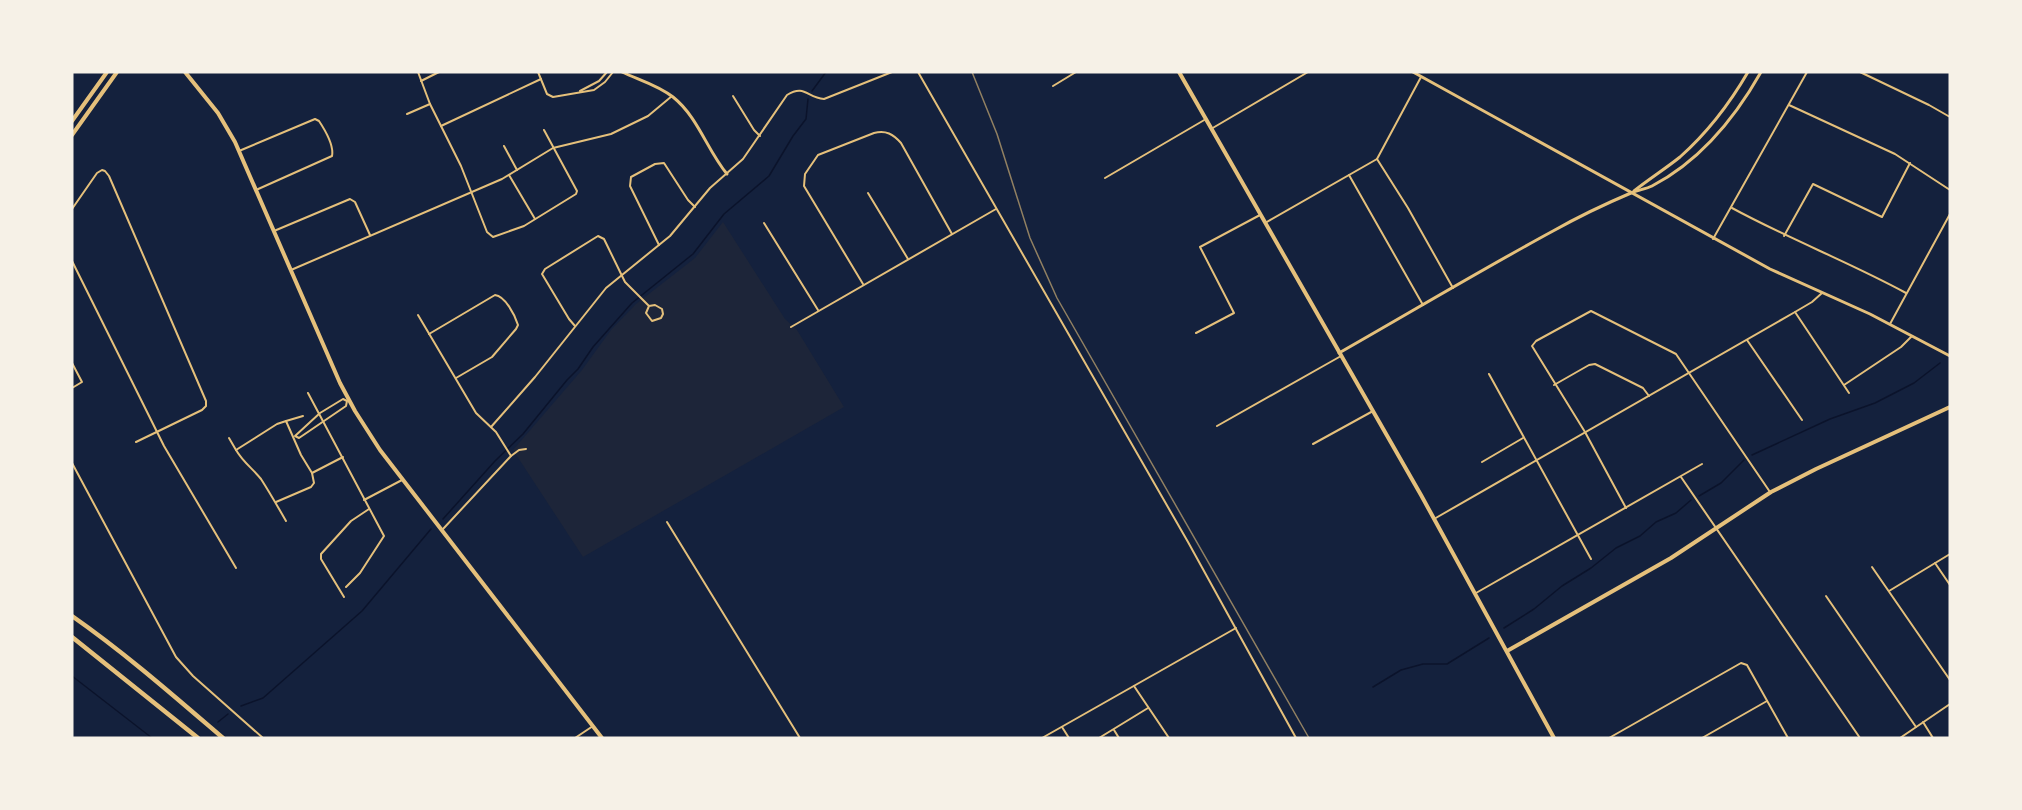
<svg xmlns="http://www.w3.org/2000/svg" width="2022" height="810" viewBox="0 0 2022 810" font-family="'Noto Sans',sans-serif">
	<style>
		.green { fill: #1d2539 }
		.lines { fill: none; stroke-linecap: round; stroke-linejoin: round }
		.stream { stroke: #0b132b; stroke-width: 1.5 }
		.minor { stroke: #e5c07b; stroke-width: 2 }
		.tertiary { stroke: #e5c07b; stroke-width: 3 }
		.secondary { stroke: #e5c07b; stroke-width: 4 }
		.primary { stroke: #e5c07b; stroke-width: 4 }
		.motorway { stroke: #e5c07b; stroke-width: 4.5 }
		.rail { stroke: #918062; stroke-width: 1.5 }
	</style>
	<rect width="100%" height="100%" fill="#14213d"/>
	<!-- green -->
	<polygon class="green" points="723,222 785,319 797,330 844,407 583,557 513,450 582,370 611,330 636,304 695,258"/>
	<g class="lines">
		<!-- stream -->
		<g class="stream">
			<polyline points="812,91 826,72"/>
			<polyline points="1752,455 1830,419 1875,403 1914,383 1940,363"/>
			<polyline points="1699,496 1721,483 1744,460"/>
			<polyline points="443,519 495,461 523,434 567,380 578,369 593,347 632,303 693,254 724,214 769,176 793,136 806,119 808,99"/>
			<polyline points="1504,628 1534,609 1562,586 1591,568 1616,548 1640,536 1656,522 1676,513 1691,500"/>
			<polyline points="72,676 152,738"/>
			<polyline points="1373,687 1401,670 1423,664 1447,664 1489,638"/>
			<polyline points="241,706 263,698 362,611 431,529"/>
			<polyline points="218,722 228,714"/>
		</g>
		<!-- minor -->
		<g class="minor">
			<polyline points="418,72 430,104 461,166 487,232 493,237 524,226 576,194 577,191 544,130"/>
			<polyline points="538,72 547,94 553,97 594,90 605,82 613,72"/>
			<polyline points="918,72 1188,542 1296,738"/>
			<polyline points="1860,72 1929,105 1950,117"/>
			<polyline points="421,81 439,72"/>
			<polyline points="1053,86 1076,72"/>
			<polyline points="580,91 599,81 607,72"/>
			<polyline points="733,96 754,130 760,136"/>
			<polyline points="1789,105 1895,154 1950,190"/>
			<polyline points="407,114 430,104"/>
			<polyline points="441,126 541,79"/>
			<polyline points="1211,129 1308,72"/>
			<polyline points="504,146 517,170"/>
			<path d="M 239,151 L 315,119 L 319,121 C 325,130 334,146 332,156 L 256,190"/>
			<polyline points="1377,159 1408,208 1453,288"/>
			<polyline points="509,175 535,219"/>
			<polyline points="1349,175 1423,305"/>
			<polyline points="1105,178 1206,119"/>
			<polyline points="868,193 908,259"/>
			<path d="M 1732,208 C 1789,239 1849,262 1906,293"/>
			<polyline points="72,209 97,173 102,170 105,171 109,176 206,401 206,406 202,410 136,442"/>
			<polyline points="764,223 818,310"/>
			<polyline points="1265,223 1377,159 1421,77"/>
			<polyline points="274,231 350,199 355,202 370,235"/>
			<polyline points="1784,236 1813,184 1882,217 1910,163"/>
			<polyline points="1713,239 1807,72"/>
			<polyline points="659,245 630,186 631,177 655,164 664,163 688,200 695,207"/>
			<polyline points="72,261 164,446 236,568"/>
			<polyline points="291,270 502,179 553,148 611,134 648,116 672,96"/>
			<path d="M 863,284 L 804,186 L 805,174 L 818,155 L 874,133 C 886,130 893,134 901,143 L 952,234"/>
			<polyline points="1795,312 1849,393"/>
			<polyline points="418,315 476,413 496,432 511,456"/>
			<polyline points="1890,324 1950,214"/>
			<polyline points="575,326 569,319 542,274 545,269 598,236 604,239 625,282 649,306 646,313 652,321 661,318 663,314 662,309 655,305 649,306"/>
			<polyline points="791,327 996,209"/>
			<polyline points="1196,333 1234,313 1200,247 1260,215"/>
			<path d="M 429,334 L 495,295 C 505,296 515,315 518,325 L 516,329 L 492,357 L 456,378"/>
			<polyline points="1747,340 1802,420"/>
			<polyline points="72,363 82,382 72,388"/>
			<polyline points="1489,374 1591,559"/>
			<polyline points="1554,385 1589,365 1595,364 1643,388 1649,396"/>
			<polyline points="1844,385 1901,347 1912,336"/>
			<polyline points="308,393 384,536 360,573 346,587"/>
			<polyline points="347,401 346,406 299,438 295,436 320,413 343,399 347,401 349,400"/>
			<polyline points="286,421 303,416"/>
			<polyline points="1217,426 1341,356"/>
			<path d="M 491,427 L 535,377 L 606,288 L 670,236 L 710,188 L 743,159 L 787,95 C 805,84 807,98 824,99 L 892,72"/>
			<polyline points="229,438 236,450 277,424 286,421 301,455 312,473 343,457"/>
			<polyline points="1313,444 1373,411"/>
			<path d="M 236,450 C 243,462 252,468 261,479 C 270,493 278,507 286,521"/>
			<polyline points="1482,462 1523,438"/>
			<polyline points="72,463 176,657 193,676 263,738"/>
			<polyline points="1681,477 1860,738"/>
			<polyline points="364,500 402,480"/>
			<polyline points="276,502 311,487 314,483 312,473"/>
			<polyline points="1626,508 1585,432 1532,346 1536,341 1591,311 1676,354 1770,492"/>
			<polyline points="1434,519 1795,312 1812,302 1822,293"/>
			<polyline points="667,522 800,738"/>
			<polyline points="443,529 511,456 519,450 526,449"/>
			<polyline points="1935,563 1950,585"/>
			<polyline points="1872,567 1950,680"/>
			<polyline points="1889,591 1950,554"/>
			<polyline points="1476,593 1702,464"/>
			<polyline points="1826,596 1916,727"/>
			<polyline points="344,597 321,559 321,554 351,521 369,509"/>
			<polyline points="1134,686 1169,738"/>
			<polyline points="1923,722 1933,738"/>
			<polyline points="1062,727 1069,738"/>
			<polyline points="1114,730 1119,738"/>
			<polyline points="575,738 593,726"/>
			<polyline points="1042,738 1236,628"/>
			<polyline points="1099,738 1148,708"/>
			<polyline points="1609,738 1741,663 1747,665 1788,738"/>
			<polyline points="1702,738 1767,701"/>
			<polyline points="1900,738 1950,704"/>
		</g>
		<!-- tertiary -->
		<g class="tertiary">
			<path d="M 622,72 C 639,80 658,85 673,97 C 698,117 707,150 727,174"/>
			<polyline points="1413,72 1770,269 1870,314 1950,356"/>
			<path d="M 1634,191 C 1649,179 1665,169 1680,157 C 1707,133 1730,103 1748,72"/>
			<path d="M 1339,353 C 1411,312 1481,270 1553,231 C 1578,217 1605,204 1631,193 C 1638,190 1646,189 1652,186 C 1700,161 1735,118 1761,72"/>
		</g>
		<!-- secondary -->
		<g class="secondary">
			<polyline points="185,72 218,113 235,142 340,383 355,411 380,450 602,738"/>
			<polyline points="72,121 107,72"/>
			<polyline points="72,135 117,72"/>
			<polyline points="1507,651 1671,558 1771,492 1816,469 1950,407"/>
		</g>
		<!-- primary -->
		<polyline class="primary" points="1179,72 1421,495 1554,738"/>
		<!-- motorway -->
		<g class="motorway">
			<path d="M 72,616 C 125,653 174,696 223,738"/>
			<polyline points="72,637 198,738"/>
		</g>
		<!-- rail -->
		<polyline class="rail" points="972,72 997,134 1030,238 1057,298 1309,738"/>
	</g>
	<!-- border -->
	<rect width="2022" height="810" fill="none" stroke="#f6f1e7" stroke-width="147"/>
</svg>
